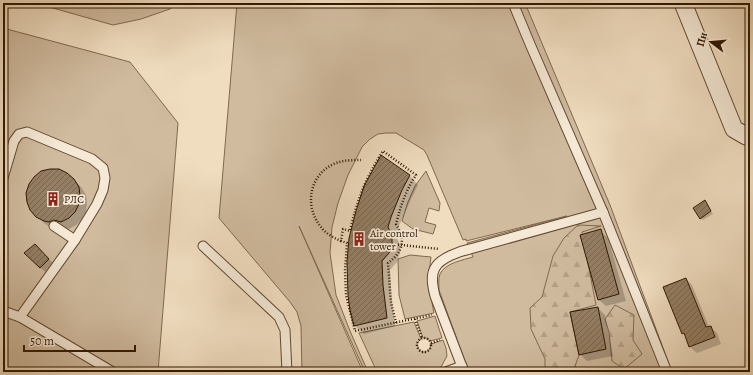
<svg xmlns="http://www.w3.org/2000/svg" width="753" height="375" viewBox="0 0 753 375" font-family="Alegreya,serif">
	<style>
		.grass { fill: #d0bb9f; stroke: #806950 }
		.forest { fill: url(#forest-firs); stroke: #806950 }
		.shadow { fill: #0003 }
		.building { fill: url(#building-hatch); stroke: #311700 }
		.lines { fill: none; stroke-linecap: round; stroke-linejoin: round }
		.lane-casing { stroke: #614830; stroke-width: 11 }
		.street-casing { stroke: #614830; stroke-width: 19 }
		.path { stroke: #311700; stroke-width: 2.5; stroke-dasharray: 1 2; stroke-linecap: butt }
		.lane { stroke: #f5e9d6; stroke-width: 9 }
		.street { stroke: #f5e9d6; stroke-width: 17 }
		.labels { text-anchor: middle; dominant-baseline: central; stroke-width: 3.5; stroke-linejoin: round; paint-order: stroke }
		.poi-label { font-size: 11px; fill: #311700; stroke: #f5e9d6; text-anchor: start }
	</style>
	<defs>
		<pattern id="forest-firs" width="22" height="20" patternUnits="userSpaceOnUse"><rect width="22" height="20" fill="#d0bb9f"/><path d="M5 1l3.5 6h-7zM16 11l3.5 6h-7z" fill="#b3a087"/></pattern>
		<pattern id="building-hatch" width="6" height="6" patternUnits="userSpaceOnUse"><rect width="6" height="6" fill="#947e64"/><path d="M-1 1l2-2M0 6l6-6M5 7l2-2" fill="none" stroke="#796650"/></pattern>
	</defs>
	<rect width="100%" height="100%" fill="#f0ddc0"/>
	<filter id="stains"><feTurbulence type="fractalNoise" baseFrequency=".005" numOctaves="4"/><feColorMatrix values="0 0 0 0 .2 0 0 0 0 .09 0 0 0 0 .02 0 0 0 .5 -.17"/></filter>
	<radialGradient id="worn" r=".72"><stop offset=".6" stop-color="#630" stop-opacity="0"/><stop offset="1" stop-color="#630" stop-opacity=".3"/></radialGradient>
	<!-- grass -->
	<g class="grass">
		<polygon points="35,3 177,3 170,9 141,19 113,25"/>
		<path d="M 237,3 L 525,3 L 610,205 L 672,372 L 469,372 L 439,290 C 439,285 438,279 440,274 C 445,263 463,260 473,257 L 467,243 L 567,216 L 466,241 L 466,239 L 463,240 L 427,155 L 424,150 L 396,133 L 386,133 L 378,134 L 370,139 L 362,147 L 348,175 L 338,203 L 332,227 L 330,253 L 336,295 L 350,331 L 368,372 L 365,372 L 299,226 L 363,372 L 302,372 L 301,326 L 297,312 L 290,302 L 219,218 Z"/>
		<polygon points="3,28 130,62 178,123 158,372 3,372"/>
		<polygon points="426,171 440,203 439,211 429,208 425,222 436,225 433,234 413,229 402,221 408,202 415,186"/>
		<path d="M 410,255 L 431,257 C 428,277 430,294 434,313 L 405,319 L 399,295 L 398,259 Z"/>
		<polygon points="435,316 442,338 430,341 426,338 423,338 417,321"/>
		<path d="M 414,322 L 421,339 L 417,343 C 418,355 430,355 431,344 L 443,340 L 446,348 L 447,356 L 441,367 L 429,372 L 377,372 L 359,333 Z"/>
	</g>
	<!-- forest -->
	<g class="forest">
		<polygon points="578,225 601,226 582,232 596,305 570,312 579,355 573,372 545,372 545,359 531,329 530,308 542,297 553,256 564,238"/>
		<polygon points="615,305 634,315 633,340 642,354 624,369 612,361 609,332 605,319"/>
	</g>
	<!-- shadow -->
	<g class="shadow">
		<polygon points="382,157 410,176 418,185 411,199 399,226 396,236 400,245 400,253 397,262 390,270 391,294 395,326 364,334 355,326"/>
		<polygon points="74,180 81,187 86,195 87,203 86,212 82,219 76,225 69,229 62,227 52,228 45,224 37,216"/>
		<polygon points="707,204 713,214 703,220 700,218"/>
		<polygon points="600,231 608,238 626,301 606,306 598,299"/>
		<polygon points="35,245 54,264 45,272 26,254"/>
		<polygon points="686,279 692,285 709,327 710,327 717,333 721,344 697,353 690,347 686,336 683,333"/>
		<polygon points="598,308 605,315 613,356 587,361 580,354"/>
		<polygon points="3,324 8,329 4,341 3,341"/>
	</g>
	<!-- building -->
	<g class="building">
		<polygon points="381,155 410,175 402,190 391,217 388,227 392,236 392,244 389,253 382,261 383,285 387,318 354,326 350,311 348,295 347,262 349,238 356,211 364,186"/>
		<polygon points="50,169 59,169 67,173 74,179 79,187 80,196 79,204 75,212 69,218 61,222 54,220 49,222 44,221 36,217 30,210 27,202 26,193 29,184 34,177 41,171"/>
		<polygon points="705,200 711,211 700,219 693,208"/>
		<polygon points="601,229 619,294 598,300 580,235"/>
		<polygon points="35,244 49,259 40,268 24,253"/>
		<polygon points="686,278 706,327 711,326 715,337 689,347 684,333 682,334 663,287"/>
		<polygon points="598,307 606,349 579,355 570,312"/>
	</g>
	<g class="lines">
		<defs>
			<g id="lane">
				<polyline points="513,3 530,44 603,212 667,372"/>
				<polyline points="3,178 14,141 19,134 27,132 92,159 103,168 105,178 103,190 97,204 75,240 20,317"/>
				<polyline points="54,226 75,240"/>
				<polyline points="203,246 279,317 285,330 287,372"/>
				<polyline points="3,311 20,317 113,372"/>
				<polyline points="446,372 462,366"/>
				<path d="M 464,372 L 435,296 C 433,288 430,276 435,268 C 440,258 460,251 470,249 L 603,212"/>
			</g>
			<polyline id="street" points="683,3 734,129 746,136 750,133"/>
		</defs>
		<!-- lane casing -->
		<use href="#lane" class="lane-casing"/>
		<!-- street casing -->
		<use href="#street" class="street-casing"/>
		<!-- path -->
		<g class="path">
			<path d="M 341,241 C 334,238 325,233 321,227 C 303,205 310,173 336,163 C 344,160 353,160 361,160"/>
			<polyline points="392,244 439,249"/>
			<polyline points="415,319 422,338"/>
			<path d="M 396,323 L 391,302 L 388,263 C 403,252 406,240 396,224 C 401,205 405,192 416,175 L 383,151 C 366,177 357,200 350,231 L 343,229 L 341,241 L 347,243 L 345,270 L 346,295 L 355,331 L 432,315"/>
			<circle cx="424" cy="345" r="7"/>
			<polyline points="431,343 440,340"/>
		</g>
		<!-- lane -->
		<use href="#lane" class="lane"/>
		<!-- street -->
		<use href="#street" class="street"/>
	</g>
	<!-- icons -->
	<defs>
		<symbol id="building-bare" viewBox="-9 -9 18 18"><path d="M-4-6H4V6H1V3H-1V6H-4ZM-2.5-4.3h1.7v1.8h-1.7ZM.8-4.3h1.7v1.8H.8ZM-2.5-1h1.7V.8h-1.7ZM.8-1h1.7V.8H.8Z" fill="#8f2418" stroke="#f5e9d6" stroke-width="2.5" paint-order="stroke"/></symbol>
	</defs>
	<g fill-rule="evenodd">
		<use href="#building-bare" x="43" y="189" width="20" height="20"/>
		<use href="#building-bare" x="349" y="229" width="20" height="20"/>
	</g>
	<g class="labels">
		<!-- poi labels -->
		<g class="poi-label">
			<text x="64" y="199">РЛС</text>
			<text x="370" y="233">Air control<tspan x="370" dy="13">tower</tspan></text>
		</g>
	</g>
	<!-- margin -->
	<rect width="753" height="375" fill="none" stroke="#f0ddc0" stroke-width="16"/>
	<rect x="4" y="4" width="745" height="367" fill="none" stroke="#311700" stroke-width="2"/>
	<rect x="8" y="8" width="737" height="359" fill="none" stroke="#311700"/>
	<!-- north arrow -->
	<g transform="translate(711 42) rotate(286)" stroke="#f5e9d6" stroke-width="3" paint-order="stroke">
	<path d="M0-3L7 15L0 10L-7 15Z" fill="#311700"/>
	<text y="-6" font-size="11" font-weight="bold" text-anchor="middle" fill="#311700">Пн</text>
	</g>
	<!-- scale -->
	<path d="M24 345v6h111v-6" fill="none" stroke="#311700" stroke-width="2"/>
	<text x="30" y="345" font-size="12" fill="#311700" stroke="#f5e9d6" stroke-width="3" paint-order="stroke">50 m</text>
	<rect width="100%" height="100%" filter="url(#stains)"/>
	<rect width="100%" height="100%" fill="url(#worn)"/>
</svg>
